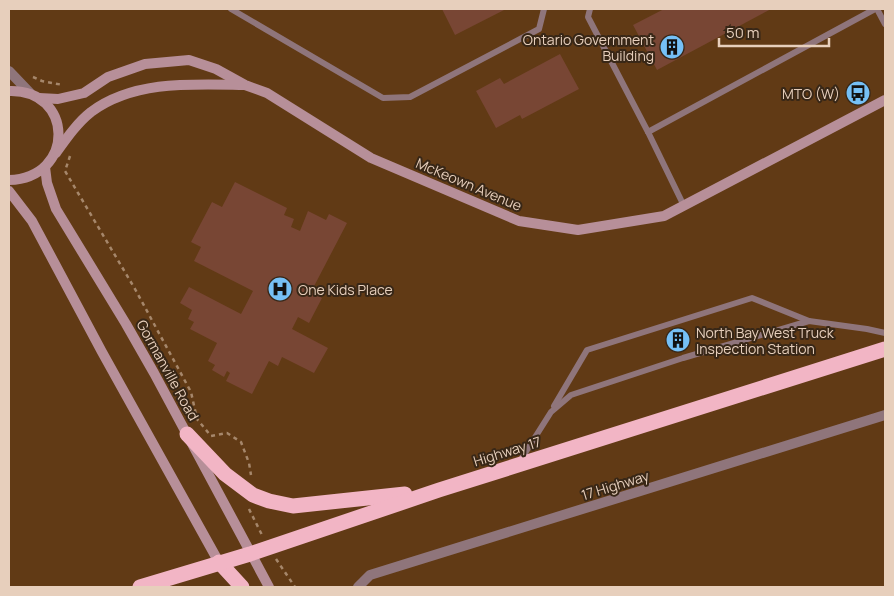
<svg xmlns="http://www.w3.org/2000/svg" width="894" height="596" viewBox="0 0 894 596" font-family="Manrope,sans-serif">
	<style>
		.building { fill: #784634 }
		.lines { fill: none; stroke-linecap: round; stroke-linejoin: round }
		.path { stroke: #a6876b; stroke-width: 2.5; stroke-dasharray: 4 4; stroke-linecap: butt }
		.lane { stroke: #8f757b; stroke-width: 6 }
		.street { stroke: #8f757b; stroke-width: 10 }
		.secondary { stroke: #b78f99; stroke-width: 10 }
		.highway { stroke: #f2b5c5; stroke-width: 15 }
		.labels { text-anchor: middle; dominant-baseline: central; stroke-width: 4; stroke-linejoin: round; paint-order: stroke }
		.poi-label { font-size: 14px; fill: #e7cfbc; stroke: #382717; text-anchor: end }
		.street-label { font-size: 14px; fill: #e7cfbc; stroke: #382717 }
	</style>
	<rect width="100%" height="100%" fill="#613a15"/>
	<!-- building -->
	<g class="building">
		<polygon points="442,9 506,9 455,35"/>
		<polygon points="664,9 771,9 657,70 633,25"/>
		<polygon points="560,54 579,89 522,119 520,115 496,128 476,91 500,78 504,84"/>
		<polygon points="235,182 287,208 284,215 294,219 291,227 300,231 308,211 326,220 329,214 347,223 311,292 322,298 309,323 298,317 292,329 328,348 314,373 282,357 278,366 269,361 252,394 226,381 230,373 227,371 224,377 212,370 215,365 208,361 217,343 190,329 194,322 188,319 192,310 180,303 189,287 241,314 253,291 194,261 201,247 191,242 212,202 222,207"/>
		<polygon points="681,329 686,346 674,350 669,333"/>
	</g>
	<g class="lines">
		<!-- path -->
		<g class="path">
			<polyline points="33,77 42,81 63,85"/>
			<polyline points="70,156 65,171 135,289 191,392 197,419 211,436 227,433 241,442 249,463 251,475"/>
			<polyline points="249,509 262,535"/>
			<polyline points="276,559 295,587"/>
		</g>
		<!-- lane -->
		<g class="lane">
			<polyline points="231,9 383,98 410,97 539,29 544,9"/>
			<polyline points="590,9 588,17 648,132 684,206"/>
			<polyline points="877,9 885,24"/>
			<polyline points="648,132 875,9"/>
			<polyline points="554,406 587,350 752,298 809,321"/>
			<polyline points="520,461 551,412 571,395 683,358 809,321 867,329 885,333"/>
		</g>
		<!-- street -->
		<g class="street">
			<polyline points="9,71 30,93"/>
			<polyline points="358,587 370,575 885,415"/>
		</g>
		<!-- secondary -->
		<g class="secondary">
			<path d="M 9,91 C 74,89 76,178 9,180"/>
			<polyline points="39,98 58,99 84,93 108,77 145,64 189,60 216,69 245,85 267,93 371,158 519,221 578,230 664,216 885,100"/>
			<path d="M 56,153 C 66,139 77,123 91,112 C 134,80 193,84 244,85"/>
			<polyline points="45,167 47,183 56,209 126,324 154,373 269,587"/>
			<polyline points="9,191 32,221 102,352 221,566"/>
		</g>
		<!-- highway -->
		<g class="highway">
			<polyline points="187,434 225,474 253,495 269,501 293,506 405,494"/>
			<polyline points="219,562 242,587"/>
			<polyline points="140,587 250,554 439,490 885,349"/>
		</g>
	</g>
	<!-- icons -->
	<defs>
		<symbol id="building-disc" viewBox="-11 -11 22 22"><circle r="9.5" fill="#75c0f6" stroke="#382717"/><path d="M-4-6H4V6H1V3H-1V6H-4ZM-2.5-4.3h1.7v1.8h-1.7ZM.8-4.3h1.7v1.8H.8ZM-2.5-1h1.7V.8h-1.7ZM.8-1h1.7V.8H.8Z" fill="#111"/></symbol>
		<symbol id="bus-disc" viewBox="-11 -11 22 22"><circle r="9.5" fill="#75c0f6" stroke="#382717"/><path d="M-5-6H5V4H4V6H2V4H-2V6H-4V4H-5ZM-3.5-4V0h7V-4ZM-3.5 1.2v1.5H-2V1.2ZM2 1.2v1.5H3.5V1.2Z" fill="#111"/></symbol>
		<symbol id="hospital-disc" viewBox="-11 -11 22 22"><circle r="9.5" fill="#75c0f6" stroke="#382717"/><path d="M-5-5h3v3.5h4V-5h3V5h-3V1.5h-4V5h-3Z" fill="#111"/></symbol>
	</defs>
	<g fill-rule="evenodd">
		<use href="#building-disc" x="658" y="33" width="28" height="28"/>
		<use href="#bus-disc" x="844" y="79" width="28" height="28"/>
		<use href="#hospital-disc" x="266" y="275" width="28" height="28"/>
		<use href="#building-disc" x="664" y="326" width="28" height="28"/>
	</g>
	<g class="labels">
		<!-- poi labels -->
		<g class="poi-label">
			<text x="654" y="39">Ontario Government<tspan x="654" dy="16">Building</tspan></text>
			<text x="840" y="93">MTO (W)</text>
			<text x="298" y="289" text-anchor="start">One Kids Place</text>
			<text x="696" y="332" text-anchor="start">North Bay West Truck<tspan x="696" dy="16">Inspection Station</tspan></text>
		</g>
		<!-- street labels -->
		<g class="street-label">
			<text transform="translate(469 184) rotate(23)">McKeown Avenue</text>
			<text transform="translate(168 370) rotate(61)">Gormanville Road</text>
			<text transform="translate(507 451) rotate(-17)">Highway 17</text>
			<text transform="translate(615 485) rotate(-17)">17 Highway</text>
		</g>
	</g>
	<!-- border -->
	<rect width="894" height="596" fill="none" stroke="#e7cfbc" stroke-width="20"/>
	<!-- scale -->
	<path d="M719 38v8h110v-8" fill="none" stroke="#e7cfbc" stroke-width="2.5"/>
	<text x="726" y="38" font-size="15" fill="#e7cfbc" stroke="#382717" stroke-width="4" paint-order="stroke">50 m</text>
</svg>
